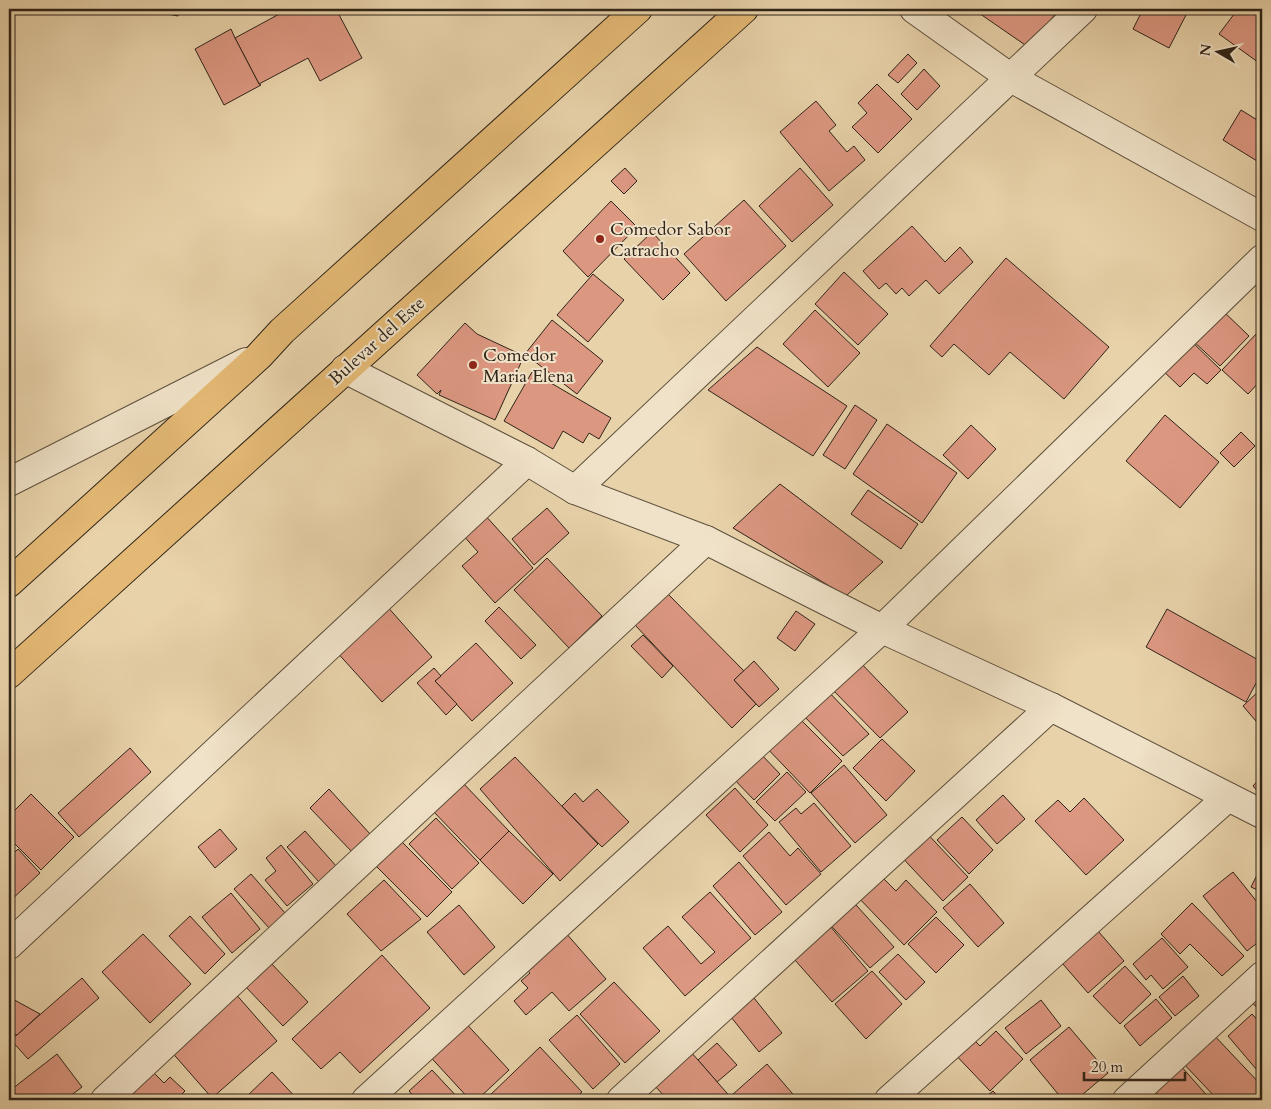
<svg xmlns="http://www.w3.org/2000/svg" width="1271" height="1109" viewBox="0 0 1271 1109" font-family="Cardo,serif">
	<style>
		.building { fill: #dc9781; stroke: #2f2418 }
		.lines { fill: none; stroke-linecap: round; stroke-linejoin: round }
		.street-casing { stroke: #5d503c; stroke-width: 30 }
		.highway-casing { stroke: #2f2418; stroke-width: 30 }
		.street { stroke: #f0e2c8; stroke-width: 28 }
		.highway { stroke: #e4b975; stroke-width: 28 }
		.poi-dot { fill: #8f2418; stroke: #f0e2c8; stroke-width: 2 }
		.labels { text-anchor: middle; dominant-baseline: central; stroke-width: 4; stroke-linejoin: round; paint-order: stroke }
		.poi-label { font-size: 18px; fill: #2f2418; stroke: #f0e2c8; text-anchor: start }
		.street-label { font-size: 18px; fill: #2f2418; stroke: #f0e2c8 }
	</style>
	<rect width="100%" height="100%" fill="#e8d2aa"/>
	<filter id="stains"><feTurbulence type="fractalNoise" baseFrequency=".004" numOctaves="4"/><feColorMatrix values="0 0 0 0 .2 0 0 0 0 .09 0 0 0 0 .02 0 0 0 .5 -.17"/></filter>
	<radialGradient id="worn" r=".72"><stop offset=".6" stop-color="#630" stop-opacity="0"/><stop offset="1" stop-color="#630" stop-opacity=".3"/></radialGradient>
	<!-- building -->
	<g class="building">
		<polygon points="152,9 179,9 178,16 152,11"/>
		<polygon points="281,9 336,9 362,58 320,81 308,58 259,84 235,38 283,12"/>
		<polygon points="973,9 1055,9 1057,11 1031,49"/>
		<polygon points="1143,9 1174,9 1186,15 1169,48 1133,29"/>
		<polygon points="1238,9 1260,9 1262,11 1262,65 1219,34"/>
		<polygon points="231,29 235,38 259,84 261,85 224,105 195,49"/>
		<polygon points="908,54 917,63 898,83 888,75"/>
		<polygon points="924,69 940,86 917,110 901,94"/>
		<polygon points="877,84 912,119 878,153 852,127 867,113 858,103"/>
		<polygon points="816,101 836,125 829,131 847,152 854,146 865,160 829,191 780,132"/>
		<polygon points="1241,110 1262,123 1262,152 1257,161 1223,140"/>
		<polygon points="625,168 637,181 624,194 611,181"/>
		<polygon points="800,168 833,205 792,242 759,206"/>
		<polygon points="744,200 786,246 726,301 684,254"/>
		<polygon points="611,201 637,227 588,277 563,251"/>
		<polygon points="912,226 945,262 960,247 973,262 939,294 926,280 909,296 902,288 896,294 886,283 879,289 863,271"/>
		<polygon points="652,232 690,273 663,300 624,259"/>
		<polygon points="1006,258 1109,347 1064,399 1010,352 989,375 954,344 942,357 930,346"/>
		<polygon points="844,272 888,314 858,345 815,304"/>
		<polygon points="593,274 624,300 588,342 557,315"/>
		<polygon points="1220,308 1249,336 1220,366 1191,339"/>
		<polygon points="815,310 860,353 828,387 783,344"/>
		<polygon points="552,320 603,361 577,394 525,354"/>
		<polygon points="465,323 477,334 524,356 495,420 439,395 441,390 437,394 417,375"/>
		<polygon points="1258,332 1262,336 1262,379 1248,394 1222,370"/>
		<polygon points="1188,338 1221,370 1207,384 1194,373 1180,387 1159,367"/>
		<polygon points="757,347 847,406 813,456 708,390"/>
		<polygon points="532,372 611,418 599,439 589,433 583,443 563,431 553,449 504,421"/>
		<polygon points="855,405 877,420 845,469 823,455"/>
		<polygon points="1165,415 1219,462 1180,508 1126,461"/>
		<polygon points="887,424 957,473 922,523 853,474"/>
		<polygon points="971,425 996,449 968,479 943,455"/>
		<polygon points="1241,432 1255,446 1234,467 1220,453"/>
		<polygon points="780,484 883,562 846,596 733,528"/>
		<polygon points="868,490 918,524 901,549 851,514"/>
		<polygon points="547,508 569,533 534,565 512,539"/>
		<polygon points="483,513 533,568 495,603 462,566 478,552 461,533"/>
		<polygon points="547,558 602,616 569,648 514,590"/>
		<polygon points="668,594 744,671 734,680 756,704 732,728 635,625"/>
		<polygon points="385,604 432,657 382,702 334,649"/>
		<polygon points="499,607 536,645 521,659 485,621"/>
		<polygon points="1167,609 1262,662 1262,672 1246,702 1146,647"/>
		<polygon points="796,611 815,624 795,651 777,638"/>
		<polygon points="643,635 673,666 662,678 631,646"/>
		<polygon points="476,643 513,683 472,721 435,681"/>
		<polygon points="856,658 908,712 880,738 828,685"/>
		<polygon points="754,661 779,689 759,707 734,680"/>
		<polygon points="434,668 441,676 435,681 457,704 446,715 417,683"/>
		<polygon points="824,687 869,734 843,756 799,711"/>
		<polygon points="1262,688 1262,728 1243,706"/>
		<polygon points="793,712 842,761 810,793 762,743"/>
		<polygon points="882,739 915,771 886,801 853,768"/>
		<polygon points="130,748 151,772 79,837 58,813"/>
		<polygon points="758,751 780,774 754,800 732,777"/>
		<polygon points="515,757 598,844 560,881 480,789"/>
		<polygon points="844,765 887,815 855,843 811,793"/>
		<polygon points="787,772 806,792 775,821 756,802"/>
		<polygon points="1262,776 1262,796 1253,786"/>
		<polygon points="461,781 509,831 480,860 432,810"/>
		<polygon points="735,788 768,825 740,852 706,815"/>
		<polygon points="329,789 371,835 353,853 310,808"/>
		<polygon points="597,789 629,822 602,847 562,806 575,793 583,802"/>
		<polygon points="31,794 74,837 41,870 9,838 9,816"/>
		<polygon points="1003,795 1025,819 997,844 976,820"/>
		<polygon points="1084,798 1124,840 1086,875 1035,821 1058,800 1070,812"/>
		<polygon points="814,803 851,846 821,872 779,822 796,808 801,814"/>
		<polygon points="962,817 993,850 969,874 937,840"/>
		<polygon points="436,818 479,863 452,889 409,844"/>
		<polygon points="921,827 968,877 943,901 896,851"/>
		<polygon points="220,829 237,849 215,868 198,847"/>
		<polygon points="305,831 337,867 320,883 287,847"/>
		<polygon points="509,831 553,874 523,904 480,860"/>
		<polygon points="769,832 790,856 798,848 821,874 786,905 743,856"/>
		<polygon points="401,841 452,892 427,917 376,866"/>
		<polygon points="281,845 313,884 287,906 265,880 276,871 266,858"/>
		<polygon points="18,849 40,873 9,902 9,858"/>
		<polygon points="739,862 782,912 755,935 713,886"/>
		<polygon points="1262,865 1262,892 1251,887"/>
		<polygon points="1233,872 1262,908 1262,939 1247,951 1203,896"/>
		<polygon points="878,873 896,891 906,880 937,912 904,945 856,895"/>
		<polygon points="251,874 285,913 269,928 234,889"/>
		<polygon points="384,880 421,919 381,951 347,914"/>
		<polygon points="970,884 1004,923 978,947 943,908"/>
		<polygon points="710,892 751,938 685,996 643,948 668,926 701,964 715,952 682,917"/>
		<polygon points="231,893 260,929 232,953 202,917"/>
		<polygon points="847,895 894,947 870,968 824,918"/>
		<polygon points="1192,903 1244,956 1222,976 1190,944 1180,954 1161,934"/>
		<polygon points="459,905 495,947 464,975 427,932"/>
		<polygon points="190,916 225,954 205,974 169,936"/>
		<polygon points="936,917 964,945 936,973 908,944"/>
		<polygon points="824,919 868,971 832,1002 787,951"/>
		<polygon points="1092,924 1124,961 1088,993 1056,956"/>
		<polygon points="565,932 606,979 569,1011 552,992 526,1015 514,1001 528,988 521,981 530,973 525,968"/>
		<polygon points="143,934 191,984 150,1023 102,972"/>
		<polygon points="1162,938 1188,967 1163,989 1151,975 1146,980 1133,964"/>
		<polygon points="898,954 925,982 906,1000 879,972"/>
		<polygon points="382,955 430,1008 360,1073 340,1052 321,1069 292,1039"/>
		<polygon points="269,961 308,1002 283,1026 244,985"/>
		<polygon points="1125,966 1151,994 1120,1024 1093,996"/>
		<polygon points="872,971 902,1004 866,1039 835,1004"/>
		<polygon points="1183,976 1199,996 1175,1016 1159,997"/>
		<polygon points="82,978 99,998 28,1059 11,1040"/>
		<polygon points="1262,981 1262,1013 1247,997"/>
		<polygon points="614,982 660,1031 625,1063 580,1014"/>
		<polygon points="746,988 782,1033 759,1052 723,1007"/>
		<polygon points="234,992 277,1041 212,1098 169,1049"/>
		<polygon points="9,997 40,1014 17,1035 9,1031"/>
		<polygon points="1156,999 1172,1018 1140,1046 1124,1026"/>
		<polygon points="1041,1000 1061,1026 1026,1054 1005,1028"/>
		<polygon points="1252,1014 1262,1025 1262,1076 1228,1036"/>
		<polygon points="577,1015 620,1064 593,1089 549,1040"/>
		<polygon points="461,1018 509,1070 477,1100 470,1100 425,1051"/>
		<polygon points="1069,1027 1108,1073 1076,1100 1063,1100 1030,1060"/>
		<polygon points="996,1031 1023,1059 990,1091 949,1048 966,1032 980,1046"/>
		<polygon points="1211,1032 1262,1086 1262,1096 1258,1100 1218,1100 1181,1061"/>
		<polygon points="717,1043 737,1065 717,1082 698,1060"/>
		<polygon points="540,1047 582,1092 573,1100 485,1100"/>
		<polygon points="690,1051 698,1060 733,1100 668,1100 653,1084"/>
		<polygon points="57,1054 82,1087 65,1100 20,1100 12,1089"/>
		<polygon points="767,1064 798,1100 737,1100 732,1095"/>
		<polygon points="1180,1065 1211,1100 1163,1100 1153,1089"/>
		<polygon points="432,1070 460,1100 417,1100 409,1091"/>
		<polygon points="152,1071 164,1083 170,1077 185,1091 176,1100 129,1100 126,1097"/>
		<polygon points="272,1072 298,1100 243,1100"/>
		<polygon points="993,1091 1001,1100 982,1100"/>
	</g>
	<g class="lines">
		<defs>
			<g id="street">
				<polyline points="914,9 1011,78 1262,217"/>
				<polyline points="345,369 527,461 575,490 706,540 882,629 1051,707 1262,814"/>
				<polyline points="9,482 246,362"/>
				<polyline points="575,490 1083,9"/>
				<polyline points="9,945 527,461"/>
				<polyline points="105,1100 706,540"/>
				<polyline points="366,1100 882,629 1262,259"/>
				<polyline points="621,1100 1051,707"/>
				<polyline points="889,1100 1228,797"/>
				<polyline points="1127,1100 1262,976"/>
			</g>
			<g id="highway">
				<polyline points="9,583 259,356 282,331 638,9"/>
				<polyline points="9,674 744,9"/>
			</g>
		</defs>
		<!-- street casing -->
		<use href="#street" class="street-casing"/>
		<!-- highway casing -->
		<use href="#highway" class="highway-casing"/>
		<!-- street -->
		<use href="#street" class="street"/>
		<!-- highway -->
		<use href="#highway" class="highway"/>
	</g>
	<!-- markers -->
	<g class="poi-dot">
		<circle cx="600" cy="239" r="5"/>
		<circle cx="473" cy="365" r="5"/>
	</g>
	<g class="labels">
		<!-- poi labels -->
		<g class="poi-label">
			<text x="610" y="229">Comedor Sabor<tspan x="610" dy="21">Catracho</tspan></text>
			<text x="483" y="355">Comedor<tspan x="483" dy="21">Maria Elena</tspan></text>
		</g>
		<!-- street labels -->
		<g class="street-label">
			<text transform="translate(377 341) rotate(-42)">Bulevar del Este</text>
		</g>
	</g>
	<!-- margin -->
	<rect width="1271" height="1109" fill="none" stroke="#e8d2aa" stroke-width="30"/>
	<rect x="10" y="10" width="1251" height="1089" fill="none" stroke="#2f2418" stroke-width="2.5"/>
	<rect x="15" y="15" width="1241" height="1079" fill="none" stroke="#2f2418"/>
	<!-- north arrow -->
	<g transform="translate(1218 52) rotate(279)" stroke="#f0e2c8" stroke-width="4" paint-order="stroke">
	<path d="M0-4L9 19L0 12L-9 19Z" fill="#2f2418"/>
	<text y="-8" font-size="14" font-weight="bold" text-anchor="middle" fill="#2f2418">N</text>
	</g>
	<!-- scale -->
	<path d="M1084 1072v8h101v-8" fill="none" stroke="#2f2418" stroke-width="2.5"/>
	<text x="1091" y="1072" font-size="15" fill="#2f2418" stroke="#f0e2c8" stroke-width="4" paint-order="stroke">20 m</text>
	<rect width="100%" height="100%" filter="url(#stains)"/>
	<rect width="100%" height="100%" fill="url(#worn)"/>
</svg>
